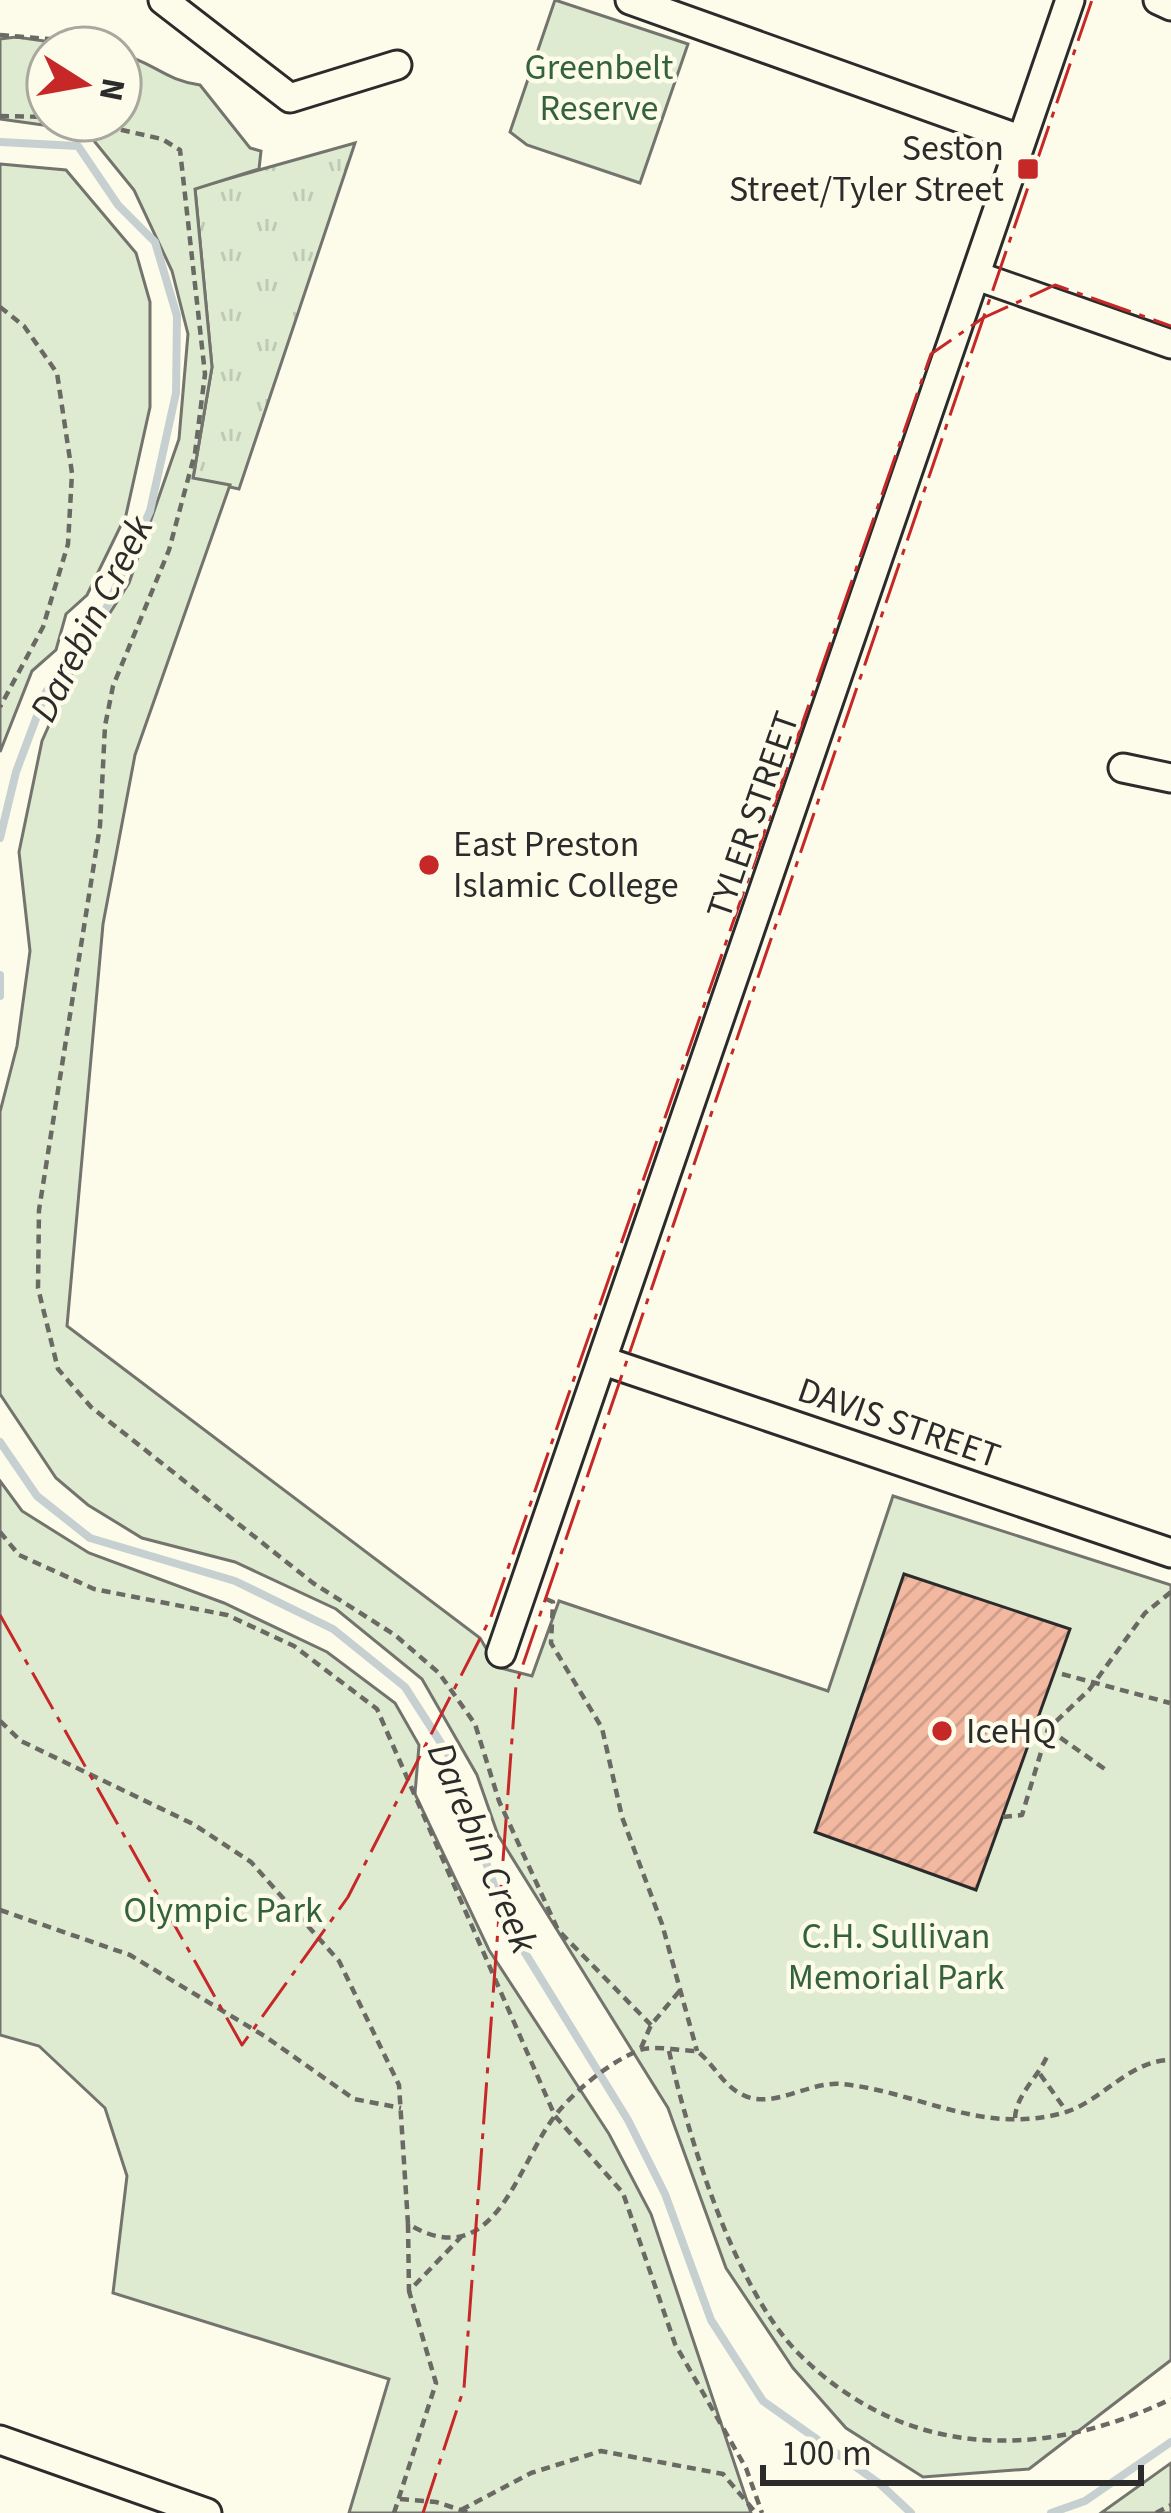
<svg xmlns="http://www.w3.org/2000/svg" width="1171" height="2513" viewBox="0 0 1171 2513" font-family="'Source Sans 3',sans-serif">
	<style>
		.grass { fill: url(#grass-tufts); stroke: #74746e; stroke-width: 3 }
		.park { fill: #deebd1; stroke: #74746e; stroke-width: 3 }
		.lines { fill: none; stroke-linecap: round; stroke-linejoin: round }
		.stream { stroke: #c7d0d0; stroke-width: 8 }
		.building { fill: url(#building-hatch); stroke: #2b2b2b; stroke-width: 3 }
		.minor-casing { stroke: #2b2b2b; stroke-width: 33 }
		.path { stroke: #6a6964; stroke-width: 4.5; stroke-dasharray: 9 6; stroke-linecap: butt }
		.minor { stroke: #fdfbea; stroke-width: 27 }
		.power { stroke: #c62828; stroke-width: 3; stroke-dasharray: 42 9 6 9; stroke-linecap: butt }
		.poi-dot { fill: #c62828; stroke: #fdfbea; stroke-width: 4.5 }
		.labels { text-anchor: middle; dominant-baseline: central; stroke-width: 9; stroke-linejoin: round; paint-order: stroke }
		.park-label { font-size: 36px; fill: #34623c; stroke: #fdfbea }
		.poi-label { font-size: 36px; fill: #2b2b2b; stroke: #fdfbea; text-anchor: start }
		.street-label { font-size: 36px; fill: #2b2b2b; stroke: #fdfbea }
		.water-label { font-size: 39px; font-style: italic; fill: #2b2b2b; stroke: #fdfbea }
	</style>
	<defs>
		<pattern id="grass-tufts" width="24" height="20" patternUnits="userSpaceOnUse" patternTransform="scale(3)"><rect width="24" height="20" fill="#deebd1"/><path d="M3 7l-1-3M5 7V3M7 7l1-3M15 17l-1-3M17 17v-4M19 17l1-3" fill="none" stroke="#bfcab4"/></pattern>
		<pattern id="building-hatch" width="6" height="6" patternUnits="userSpaceOnUse" patternTransform="scale(3)"><rect width="6" height="6" fill="#f2b8a0"/><path d="M-1 1l2-2M0 6l6-6M5 7l2-2" fill="none" stroke="#d09e8a"/></pattern>
	</defs>
	<rect width="100%" height="100%" fill="#fdfbea"/>
	<!-- grass -->
	<polygon class="grass" points="355,143 239,489 193,479 212,367 195,188"/>
	<!-- park -->
	<g class="park">
		<polygon points="555,0 688,44 640,183 527,145 510,132"/>
		<path d="M 16,37 L 94,48 L 48,48 L 48,120 L 120,120 L 120,54 C 154,62 164,80 200,85 L 250,148 L 261,151 L 259,169 L 195,189 L 212,367 L 193,478 L 230,485 L 135,755 L 103,924 L 67,1326 L 480,1638 L 497,1667 L 532,1676 L 559,1601 L 828,1691 L 893,1496 L 1171,1585 L 1171,2360 L 1029,2469 L 923,2477 L 846,2428 L 793,2368 L 726,2268 L 668,2108 L 498,1835 L 477,1775 L 422,1679 L 336,1609 L 235,1562 L 142,1538 L 88,1505 L 56,1478 L 0,1394 L 0,1112 L 17,1046 L 30,951 L 19,852 L 42,741 L 74,669 L 129,583 L 179,439 L 188,334 L 172,271 L 134,190 L 86,131 L 0,119 L 0,39 Z"/>
		<polygon points="0,164 66,170 136,253 150,302 150,407 126,515 87,595 66,614 56,650 32,671 0,752"/>
		<polygon points="0,1481 22,1511 89,1553 224,1603 327,1652 395,1703 419,1745 415,1794 489,1950 609,2134 651,2214 751,2513 349,2513 389,2379 113,2293 127,2176 105,2108 39,2046 0,2035"/>
		<polygon points="1171,2463 1171,2513 1101,2513"/>
	</g>
	<g class="lines">
		<!-- stream -->
		<g class="stream">
			<polyline points="0,142 78,146 118,205 155,242 177,316 176,393 150,511 106,609 88,620 72,659 46,692 16,772 0,838"/>
			<polyline points="0,975 0,996"/>
			<polyline points="0,1442 37,1496 90,1538 235,1581 333,1629 405,1687 448,1754 508,1925 628,2120 665,2194 711,2320 763,2401 880,2484 911,2513"/>
			<polyline points="1051,2513 1085,2501 1171,2442"/>
		</g>
	</g>
	<!-- building -->
	<polygon class="building" points="904,1574 1070,1629 976,1890 815,1832"/>
	<g class="lines">
		<defs>
			<g id="minor">
				<polyline points="163,0 290,98 397,65"/>
				<polyline points="630,0 1019,139"/>
				<polyline points="1158,0 1171,6"/>
				<polyline points="977,276 1171,344"/>
				<polyline points="1123,768 1171,778"/>
				<polyline points="604,1361 1171,1553"/>
				<polyline points="501,1653 1070,0"/>
				<polyline points="0,2440 207,2513"/>
			</g>
		</defs>
		<!-- minor casing -->
		<use href="#minor" class="minor-casing"/>
		<!-- path -->
		<g class="path">
			<polyline points="0,35 99,43"/>
			<polyline points="0,116 48,117"/>
			<polyline points="77,120 162,139 180,150 205,374 195,453 169,550 113,686 105,726 100,826 39,1210 38,1288 58,1369 91,1407 313,1583 395,1635 439,1673 475,1724 499,1801 558,1930 651,2025"/>
			<polyline points="0,307 24,326 57,373 72,473 68,544 43,627 0,707"/>
			<polyline points="0,1532 19,1555 94,1589 227,1615 294,1646 377,1709 555,2116 623,2193 675,2344 746,2468 762,2513"/>
			<polyline points="546,1599 553,1602 551,1643 602,1728 622,1817 662,1924 697,2051"/>
			<polyline points="1062,1674 1170,1703"/>
			<path d="M 0,1721 L 21,1741 L 193,1824 L 251,1862 L 339,1961 L 399,2085 L 408,2224 C 497,2277 517,2161 558,2112 C 577,2089 611,2061 640,2050 C 655,2045 680,2051 697,2051 C 714,2064 722,2085 743,2095 C 773,2110 809,2081 841,2084 C 918,2091 983,2137 1066,2112 C 1103,2100 1130,2060 1171,2060"/>
			<polyline points="1048,1729 1109,1772"/>
			<polyline points="1003,1817 1022,1815 1048,1729 1089,1690 1145,1613 1171,1592"/>
			<polyline points="0,1910 130,1955 266,2037 354,2099 401,2108"/>
			<polyline points="641,2048 651,2025 682,1988"/>
			<path d="M 669,2051 C 689,2139 734,2287 798,2353 C 904,2460 1042,2461 1171,2399"/>
			<polyline points="1040,2074 1067,2112"/>
			<path d="M 1015,2118 C 1016,2094 1039,2077 1048,2054"/>
			<polyline points="408,2224 409,2291 461,2237"/>
			<polyline points="400,2499 436,2502 470,2513"/>
			<polyline points="461,2510 531,2473 601,2451 723,2474 756,2513"/>
			<polyline points="394,2513 436,2383 409,2291"/>
			<polyline points="1156,2513 1171,2505"/>
		</g>
		<!-- minor -->
		<use href="#minor" class="minor"/>
		<!-- power -->
		<g class="power">
			<polyline points="0,1615 242,2045 348,1897 491,1617 931,354 983,318 1055,285 1171,326"/>
			<polyline points="423,2513 464,2388 516,1685 1092,0"/>
		</g>
	</g>
	<!-- markers -->
	<g class="poi-dot">
		<rect x="1016" y="157" width="24" height="24" rx="6"/>
		<circle cx="429" cy="865" r="12"/>
		<circle cx="942" cy="1731" r="12"/>
	</g>
	<g class="labels">
		<!-- park labels -->
		<g class="park-label">
			<text x="599" y="67">Greenbelt<tspan x="599" dy="41">Reserve</tspan></text>
			<text x="223" y="1910">Olympic Park</text>
			<text x="896" y="1936">C.H. Sullivan<tspan x="896" dy="41">Memorial Park</tspan></text>
		</g>
		<!-- poi labels -->
		<g class="poi-label">
			<text x="1004" y="148" text-anchor="end">Seston<tspan x="1004" dy="41">Street/Tyler Street</tspan></text>
			<text x="453" y="844">East Preston<tspan x="453" dy="41">Islamic College</tspan></text>
			<text x="966" y="1731">IceHQ</text>
		</g>
		<!-- street labels -->
		<g class="street-label">
			<text transform="translate(753 815) rotate(-71)">TYLER STREET</text>
			<text transform="translate(899 1423) rotate(19)">DAVIS STREET</text>
		</g>
		<!-- water labels -->
		<g class="water-label">
			<text transform="translate(92 619) rotate(-63)">Darebin Creek</text>
			<text transform="translate(482 1848) rotate(67)">Darebin Creek</text>
		</g>
	</g>
	<!-- north arrow -->
	<g transform="translate(84 84) rotate(101)"><circle r="57" fill="#fdfbea" stroke="#a9a89e" stroke-width="3"/>
	<path d="M0-9L21 45L0 30L-21 45Z" fill="#c62828"/>
	<text y="-18" font-size="33" font-weight="bold" text-anchor="middle" fill="#2b2b2b">N</text>
	</g>
	<!-- scale -->
	<path d="M763 2465v18h378v-18" fill="none" stroke="#2b2b2b" stroke-width="6"/>
	<text x="781" y="2465" font-size="36" fill="#2b2b2b" stroke="#fdfbea" stroke-width="9" paint-order="stroke">100 m</text>
</svg>
